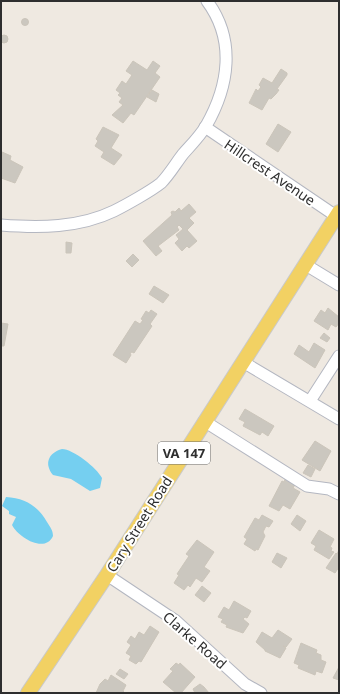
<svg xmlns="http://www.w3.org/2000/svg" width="340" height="694" viewBox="0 0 340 694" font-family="'Noto Sans',sans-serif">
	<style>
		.water { fill: #75cff0 }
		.building { fill: #cbc7bf; stroke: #cbc5ba }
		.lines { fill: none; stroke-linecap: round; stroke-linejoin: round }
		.minor-casing { stroke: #b4b7c1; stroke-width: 13 }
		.major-casing { stroke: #c9c9c9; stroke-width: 16 }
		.minor { stroke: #fff; stroke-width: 11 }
		.major { stroke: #f2d163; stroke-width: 14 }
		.labels { text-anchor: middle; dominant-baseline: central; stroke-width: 4; stroke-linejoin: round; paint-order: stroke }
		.shield { fill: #fff; stroke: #6d6d6d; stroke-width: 1 }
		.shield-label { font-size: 13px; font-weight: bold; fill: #2e2e2e }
		.street-label { font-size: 14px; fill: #2e2e2e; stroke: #fff }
	</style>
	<rect width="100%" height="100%" fill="#efe9e1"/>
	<!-- water -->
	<g class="water">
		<path d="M 62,449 C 73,449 97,468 102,478 L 100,488 L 90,491 L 71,479 L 53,475 C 44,464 48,453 62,449 Z"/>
		<path d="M 6,497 C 25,498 38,506 47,522 C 50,527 53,530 53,536 C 45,554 18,537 12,525 L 16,517 L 9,514 L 9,511 L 2,506 Z"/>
	</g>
	<!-- building -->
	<g class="building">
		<circle cx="25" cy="22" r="3.5"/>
		<circle cx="4" cy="39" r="4"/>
		<polygon points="133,61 147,70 153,61 160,66 155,73 160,77 134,115 131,113 123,123 112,115 123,105 119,102 122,98 118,95 120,93 116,90 122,81 126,84 132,75 126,71"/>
		<polygon points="281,69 287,73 287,75 277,89 279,90 276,94 271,99 269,98 262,110 249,103 256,89 258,91 261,87 259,85 263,78 272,83"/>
		<polygon points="152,90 159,94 156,102 147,97"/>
		<polygon points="278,124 291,132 278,152 266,144"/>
		<polygon points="103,127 119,135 111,148 122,155 114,165 101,157 104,152 95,146 98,141 96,139"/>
		<polygon points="2,152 11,156 10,160 23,167 15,183 1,178"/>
		<polygon points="189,204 196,212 189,218 194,223 187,230 197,241 189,248 187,246 182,251 175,243 179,239 176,235 183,229 179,225 177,227 179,230 158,246 162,251 156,256 143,241 172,215 171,212 173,211 175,212 179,208 181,211"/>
		<polygon points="66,242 72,243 71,253 66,253"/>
		<polygon points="133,254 139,260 132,267 126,261"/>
		<polygon points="154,286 169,295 163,303 149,294"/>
		<polygon points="328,308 339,317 339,323 336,327 331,324 328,330 314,321 321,310 325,313"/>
		<polygon points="151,310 157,314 150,324 152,326 134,353 132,352 130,353 131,355 126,363 113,355 135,321 140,324 143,320 141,319 146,311 149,313"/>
		<polygon points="1,323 8,324 4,346 1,346"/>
		<polygon points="324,333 330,338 327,342 320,338"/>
		<polygon points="314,343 325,350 315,368 294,354 299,345 309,352"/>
		<polygon points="245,409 274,426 268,436 262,432 260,435 243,426 245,422 239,419"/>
		<polygon points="315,441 331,451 320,471 302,460"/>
		<polygon points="308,465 315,469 311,477 303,473"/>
		<polygon points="286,477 296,483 293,488 300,492 290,509 283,505 279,511 269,506 282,481 284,482"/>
		<polygon points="262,515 273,521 269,527 266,526 263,532 265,536 258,550 256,549 255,551 244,544 247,539 244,537 255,518 259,520"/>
		<polygon points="297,515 306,521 300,531 291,524"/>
		<polygon points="319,530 334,539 330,547 332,548 331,551 334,552 329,559 314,550 316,546 311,543"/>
		<polygon points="197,540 214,552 204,567 210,571 202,582 196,578 190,587 188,585 184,590 174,583 179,575 177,574 189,556 186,554"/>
		<polygon points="339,550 339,567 335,573 326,568 336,553 337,554"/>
		<polygon points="277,553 287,558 281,568 272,562"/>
		<polygon points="202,586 211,593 204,602 195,595"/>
		<polygon points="234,601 251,611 247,618 245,617 243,619 249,624 243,633 226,627 227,625 221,622 223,619 218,617 224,607 229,610"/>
		<polygon points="150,626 159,632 141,662 139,661 136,664 129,660 131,656 126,653 131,645 127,642 131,636 135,639 139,632 144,635"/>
		<polygon points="278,630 292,639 286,647 283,646 286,648 280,658 265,651 265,650 256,642 262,632 272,638"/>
		<polygon points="301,643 317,650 316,653 321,655 321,660 326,662 322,673 316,671 315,675 298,668 299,665 294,663"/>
		<polygon points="176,663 179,665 180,663 195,677 181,693 176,693 163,682 173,671 170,669"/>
		<polygon points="339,667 339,680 333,678"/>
		<polygon points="120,669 128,674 124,679 116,674"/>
		<polygon points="111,675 126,685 123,691 125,693 96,693 100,684 105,679 108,681"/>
		<polygon points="200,684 204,687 209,693 195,693 193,689"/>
	</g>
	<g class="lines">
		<defs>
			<g id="minor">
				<polyline points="205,127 336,216"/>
				<path d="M 1,225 C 39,228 79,228 114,211 C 126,205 151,191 161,183 C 169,175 176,163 183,154 C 191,145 200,136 206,126 C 229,86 236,40 207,1"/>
				<polyline points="306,265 339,285"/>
				<polyline points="243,362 339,419"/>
				<polyline points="310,401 339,356"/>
				<polyline points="204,421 307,486 329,489 339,494"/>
				<polyline points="107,575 176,621 245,684 261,693"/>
			</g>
			<polyline id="major" points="28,693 107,575 339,212"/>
		</defs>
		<!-- minor casing -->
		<use href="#minor" class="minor-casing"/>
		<!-- major casing -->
		<use href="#major" class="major-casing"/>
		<!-- minor -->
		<use href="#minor" class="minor"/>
		<!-- major -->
		<use href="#major" class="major"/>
	</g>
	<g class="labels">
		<!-- shield labels -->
		<rect class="shield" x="158" y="442" width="52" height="22" rx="3"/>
		<g class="shield-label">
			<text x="184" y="453">VA 147</text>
		</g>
		<!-- street labels -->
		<g class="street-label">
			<text transform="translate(270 172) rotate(34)">Hillcrest Avenue</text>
			<text transform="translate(139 524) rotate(-58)">Cary Street Road</text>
			<text transform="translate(195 640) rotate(41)">Clarke Road</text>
		</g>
	</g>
	<!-- border -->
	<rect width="340" height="694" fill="none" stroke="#2e2e2e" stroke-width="4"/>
</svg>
